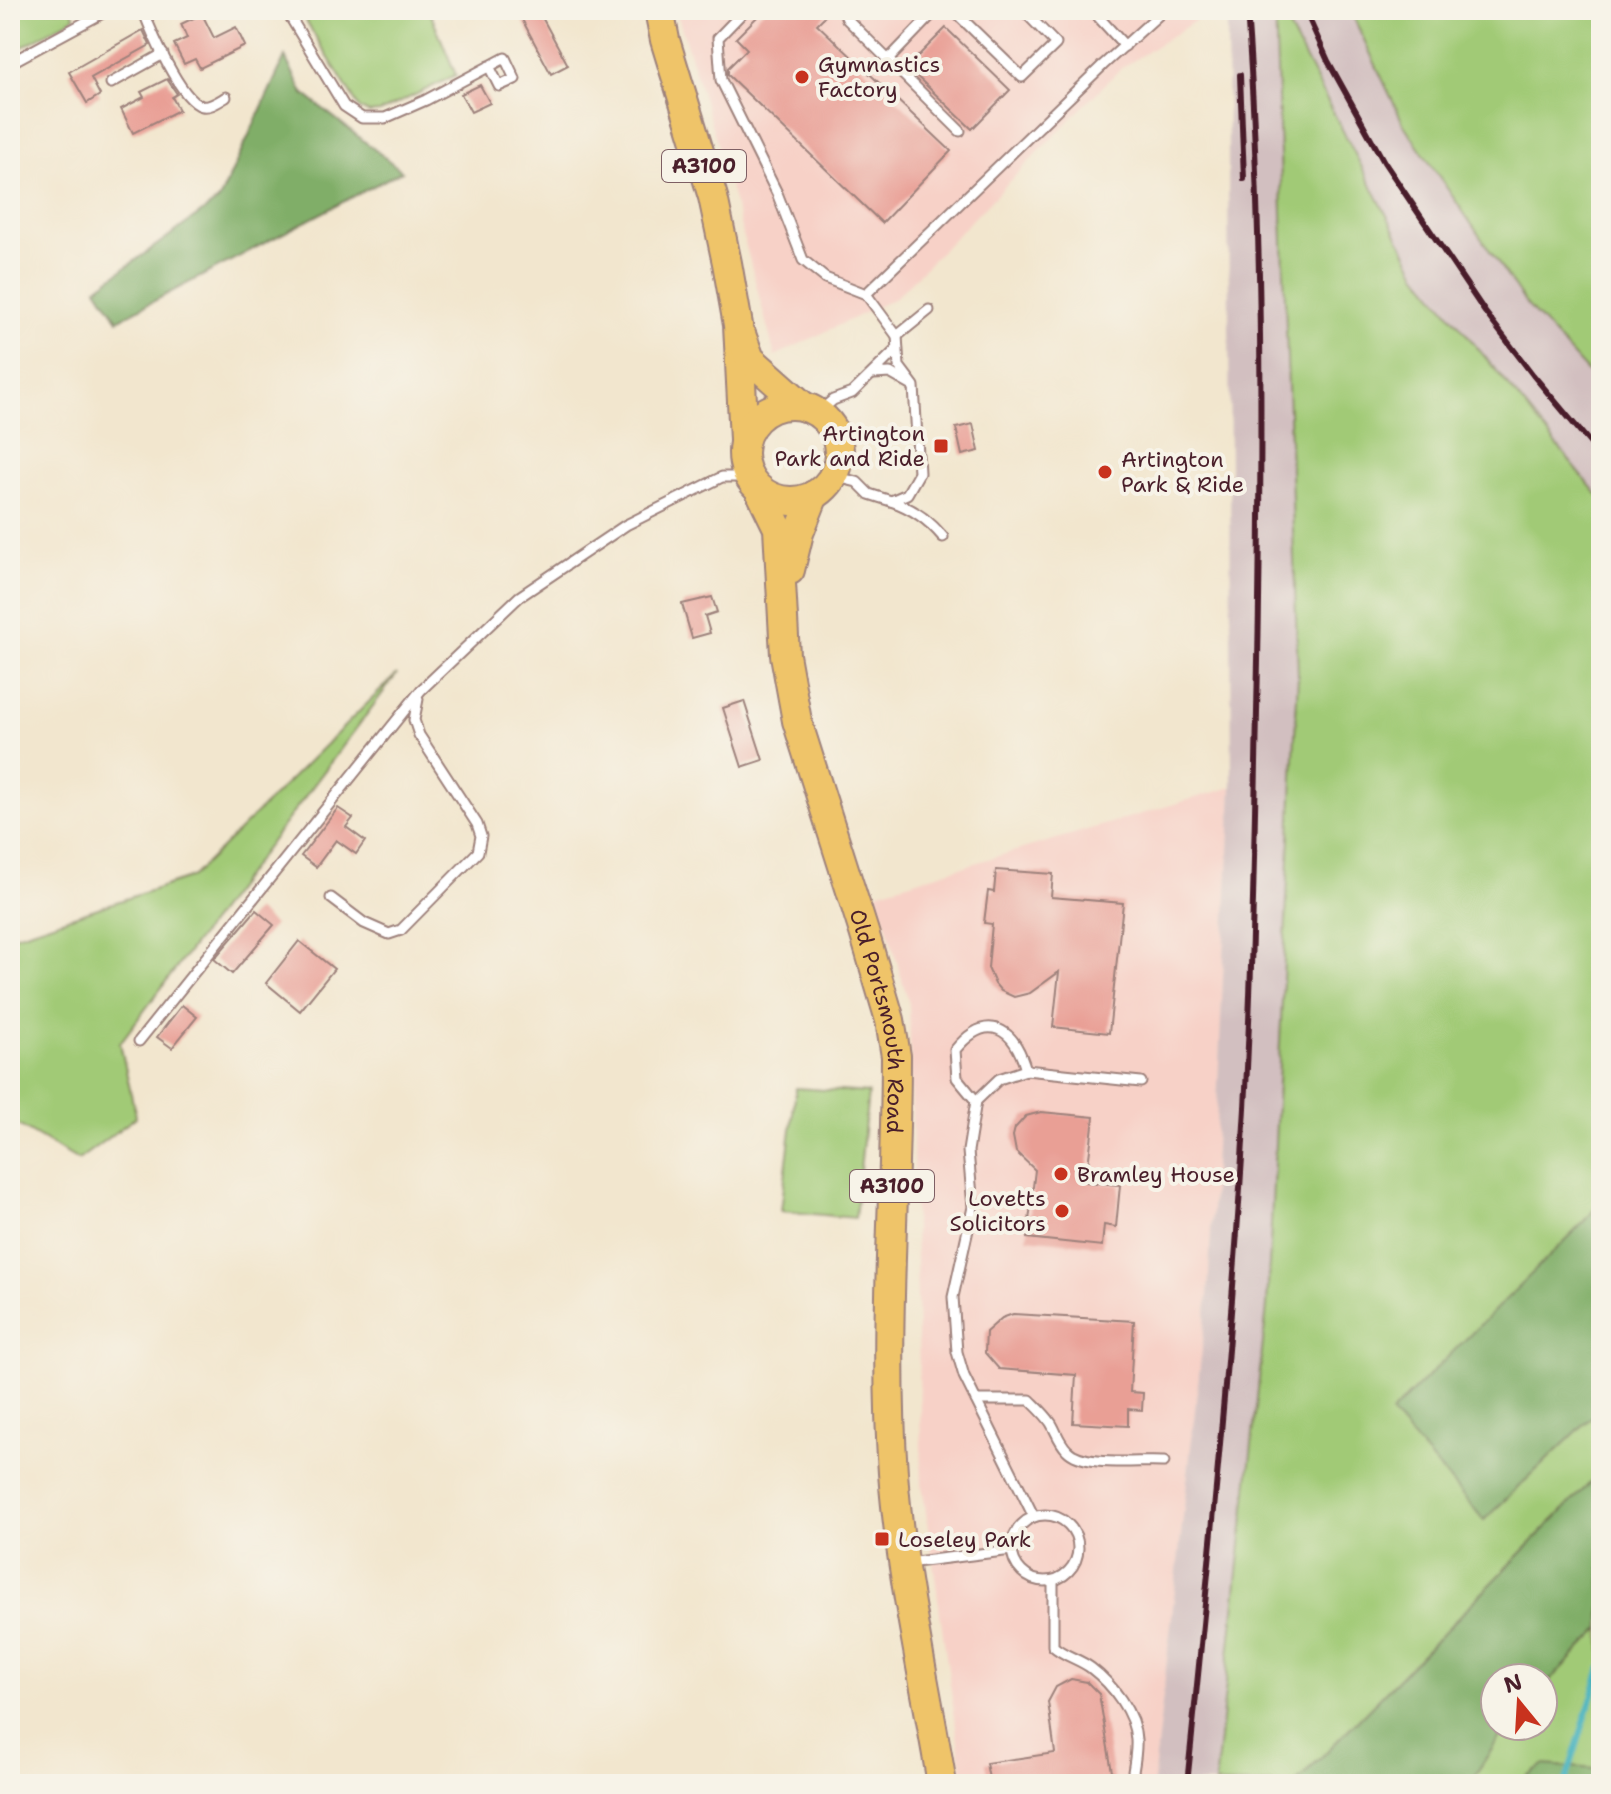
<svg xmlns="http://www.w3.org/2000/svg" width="1611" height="1794" viewBox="0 0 1611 1794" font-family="'Shantell Sans',sans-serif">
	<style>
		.built { fill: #f7d1c7 }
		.industrial { fill: #d2bfc0 }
		.green { fill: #a1ca76; stroke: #767450; stroke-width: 2 }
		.forest { fill: #80ae67; stroke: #656649; stroke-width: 2 }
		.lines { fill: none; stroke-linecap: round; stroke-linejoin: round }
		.stream { stroke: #42b1bd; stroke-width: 6 }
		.building { fill: #e99f95 }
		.service-casing { stroke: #9e827c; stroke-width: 13 }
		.primary-casing { stroke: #9e827c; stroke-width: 32 }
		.service { stroke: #fff; stroke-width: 9 }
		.primary { stroke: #efc469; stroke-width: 28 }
		.rail { stroke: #4a1f2b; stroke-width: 6 }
		.poi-dot { fill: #c8321e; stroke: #f7f3e8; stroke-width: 3 }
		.labels { text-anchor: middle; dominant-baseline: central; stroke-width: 8; stroke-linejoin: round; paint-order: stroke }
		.shield { fill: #f7f3e8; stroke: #7e5f64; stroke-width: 2 }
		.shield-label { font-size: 20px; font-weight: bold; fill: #4a1f2b }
		.poi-label { font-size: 22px; fill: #4a1f2b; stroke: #f7f3e8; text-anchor: start }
		.street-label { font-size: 22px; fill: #4a1f2b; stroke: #f7f3e8 }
	</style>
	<rect width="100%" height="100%" fill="#f7f3e8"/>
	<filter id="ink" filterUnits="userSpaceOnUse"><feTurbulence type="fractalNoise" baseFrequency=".0125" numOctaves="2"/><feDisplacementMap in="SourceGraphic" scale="16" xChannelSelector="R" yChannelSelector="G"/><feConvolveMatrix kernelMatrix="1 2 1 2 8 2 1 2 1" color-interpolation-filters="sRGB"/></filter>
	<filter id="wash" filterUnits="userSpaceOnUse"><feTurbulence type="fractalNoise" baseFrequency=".006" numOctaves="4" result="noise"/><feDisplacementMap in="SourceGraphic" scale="32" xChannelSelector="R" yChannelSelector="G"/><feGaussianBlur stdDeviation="1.8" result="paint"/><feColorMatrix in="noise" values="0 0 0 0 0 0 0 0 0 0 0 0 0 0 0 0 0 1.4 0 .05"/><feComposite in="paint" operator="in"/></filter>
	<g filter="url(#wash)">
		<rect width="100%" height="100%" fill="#f2e6ce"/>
		<!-- built -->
		<g class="built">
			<polygon points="676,10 1212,10 1120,69 895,298 775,356 727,175"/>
			<polygon points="1232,787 1208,1295 1153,1784 964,1784 922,1484 909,1004 877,892"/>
		</g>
		<!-- industrial -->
		<g class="industrial">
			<polygon points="1227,10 1275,10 1298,675 1267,1306 1215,1784 1153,1784 1208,1295 1232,787"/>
			<polygon points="1280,10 1350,10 1404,125 1526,304 1601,387 1601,499 1418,275"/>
		</g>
		<!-- green -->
		<g class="green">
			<polygon points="10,10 72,10 75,17 10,54"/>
			<polygon points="299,10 429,10 456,75 380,112 369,113 360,109"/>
			<polygon points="1275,10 1280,10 1418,275 1601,499 1601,1201 1586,1220 1484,1520 1601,1408 1601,1472 1295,1784 1215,1784 1267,1306 1298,675"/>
			<polygon points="1350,10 1601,10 1601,387 1526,304 1404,125"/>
			<polygon points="397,674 120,1043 136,1117 78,1160 10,1120 10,937 192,877"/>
			<polygon points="796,1088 868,1093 855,1218 781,1211"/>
			<polygon points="1601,1628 1601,1784 1469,1784 1507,1726 1543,1726 1543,1688"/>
		</g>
		<!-- forest -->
		<g class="forest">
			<polygon points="285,57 303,93 402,171 118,320 97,288 219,200"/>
			<polygon points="1601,1201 1601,1408 1484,1520 1391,1413 1586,1220"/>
			<polygon points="1601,1472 1601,1628 1543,1688 1543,1678 1495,1678 1495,1726 1507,1726 1469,1784 1295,1784"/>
			<polygon points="1543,1765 1597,1769 1601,1784 1524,1784 1528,1775"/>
		</g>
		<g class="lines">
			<!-- stream -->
			<polyline class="stream" points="1565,1784 1601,1668"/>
		</g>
		<g id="blocks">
			<!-- building -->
			<g class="building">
				<polygon points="517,10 538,10 568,65 551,74"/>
				<polygon points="764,10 831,10 817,24 951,151 882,223 728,75 728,68 747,49 736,38"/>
				<polygon points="202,14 214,38 236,27 245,46 200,68 195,59 184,64 174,44 187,38 181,24"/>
				<polygon points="946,28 1010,90 972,129 907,67"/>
				<polygon points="143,30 150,45 91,78 100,95 87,103 69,72"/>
				<polygon points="167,79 177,94 172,97 179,110 133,133 121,109 144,97 141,92"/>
				<polygon points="480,85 490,103 471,112 461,94"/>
				<polygon points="973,424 979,451 962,455 956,428"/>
				<polygon points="712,597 717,612 705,616 710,633 692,638 682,604"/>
				<polygon points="744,701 763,760 742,767 723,708"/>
				<polygon points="338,808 353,818 346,827 365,841 356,854 336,840 316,867 301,856"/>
				<polygon points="996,870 1053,874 1051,897 1123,903 1109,1033 1053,1027 1059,972 1030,993 1014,997 1001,991 995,984 988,968 992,924 984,923 988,891 994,892"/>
				<polygon points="256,910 274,925 232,974 214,959"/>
				<polygon points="299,941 334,969 300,1011 266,983"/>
				<polygon points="182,1005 197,1017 172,1048 157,1037"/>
				<polygon points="1041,1112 1094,1117 1086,1182 1120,1185 1116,1227 1104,1225 1102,1246 1027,1238 1035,1170 1016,1152 1013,1136 1015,1128 1026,1116"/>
				<polygon points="1013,1314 1134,1321 1130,1392 1143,1393 1142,1410 1128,1409 1128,1426 1073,1423 1076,1375 999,1369 985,1353 986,1332 1002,1318"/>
				<polygon points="1071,1679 1087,1682 1099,1694 1114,1784 990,1784 986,1763 1055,1753 1048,1702 1056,1687"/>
			</g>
		</g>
	</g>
	<g filter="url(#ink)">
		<use href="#blocks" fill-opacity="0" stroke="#9e827c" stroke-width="2"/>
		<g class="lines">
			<defs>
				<g id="service">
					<path d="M 143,10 C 151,31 180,100 202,106 C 210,108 219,101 226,97"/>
					<polyline points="286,10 344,106 362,118 385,118 426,100 505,58 515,79 499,86 489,66"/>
					<polyline points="745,10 718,38 721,80 777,193 803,260 825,278 866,294 897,336 899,366 914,386 919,473 907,494 891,501 869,494 857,482 837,477 829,483"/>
					<polyline points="843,10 847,19 960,131"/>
					<polyline points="953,10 1022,77 1056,44 1023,10"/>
					<polyline points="1092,10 1125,46"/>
					<polyline points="888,60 936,10"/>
					<polyline points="10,63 108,10"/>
					<polyline points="111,83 163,54"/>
					<polyline points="866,294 1103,65 1164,10"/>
					<polyline points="897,336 929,310"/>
					<polyline points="874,374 890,373 911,385"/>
					<polyline points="819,412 833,400 852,393 896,350"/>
					<path d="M 891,501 C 912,508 929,520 943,537"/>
					<polyline points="331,898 364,923 389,934 401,930 478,852 481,836 477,824 419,735 414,720 418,699"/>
					<polyline points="139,1041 421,690 519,597 626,525 722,477 748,477"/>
					<path d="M 976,1101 L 957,1078 L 955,1050 C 987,1011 1014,1027 1026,1070"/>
					<path d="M 976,1400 L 1030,1400 C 1037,1407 1045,1414 1051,1423 C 1056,1431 1059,1442 1067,1450 C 1084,1468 1139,1460 1164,1462"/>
					<circle cx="1045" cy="1548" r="33"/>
					<polyline points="1034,1517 964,1376 957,1352 953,1297 973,1207 968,1151 976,1101 999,1079 1026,1070 1141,1082"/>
					<polyline points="907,1563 1012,1550"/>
					<path d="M 1053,1581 L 1053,1646 C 1064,1656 1079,1659 1091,1668 C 1112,1684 1135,1713 1136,1740 C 1137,1754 1133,1770 1131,1784"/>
				</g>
				<g id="primary">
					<polyline points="659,10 665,40 713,197 727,263 738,325 744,440"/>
					<polyline points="742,337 750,359 804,407"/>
					<circle cx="791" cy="453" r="48"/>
					<path id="s1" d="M 760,491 L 778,528 L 785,655 L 797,721 L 864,932 L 890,1020 L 896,1056 C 896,1195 883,1334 893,1473 C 901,1578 925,1680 942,1784"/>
					<polyline points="790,570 799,533 814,495"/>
				</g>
			</defs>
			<!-- service casing -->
			<use href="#service" class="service-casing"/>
			<!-- primary casing -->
			<use href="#primary" class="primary-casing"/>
			<!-- service -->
			<use href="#service" class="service"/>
			<!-- primary -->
			<use href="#primary" class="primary"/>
			<!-- rail -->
			<g class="rail">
				<polyline points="1305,10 1328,61 1384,162 1485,312 1533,375 1601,456"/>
				<polyline points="1240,75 1244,179"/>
				<path d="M 1187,1784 C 1210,1559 1232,1334 1245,1108 C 1253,959 1255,810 1258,661 C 1262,444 1263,227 1247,10"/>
			</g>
		</g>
	</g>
	<!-- markers -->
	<g class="poi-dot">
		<circle cx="802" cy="77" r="8"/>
		<rect x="933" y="438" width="16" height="16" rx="4"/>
		<circle cx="1105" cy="472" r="8"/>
		<circle cx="1061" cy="1174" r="8"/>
		<circle cx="1062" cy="1211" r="8"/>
		<rect x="874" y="1531" width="16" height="16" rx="4"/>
	</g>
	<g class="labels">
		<!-- shield labels -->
		<g class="shield">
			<rect x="662" y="150" width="84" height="32" rx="6"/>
			<rect x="850" y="1170" width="84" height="32" rx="6"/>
		</g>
		<g class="shield-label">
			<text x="704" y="166">A3100</text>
			<text x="892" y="1186">A3100</text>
		</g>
		<!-- poi labels -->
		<g class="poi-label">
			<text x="818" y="64">Gymnastics<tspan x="818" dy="25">Factory</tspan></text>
			<text x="925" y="433" text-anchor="end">Artington<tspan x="925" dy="25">Park and Ride</tspan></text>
			<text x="1121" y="459">Artington<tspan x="1121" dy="25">Park &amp; Ride</tspan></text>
			<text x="1077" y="1174">Bramley House</text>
			<text x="1046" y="1198" text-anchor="end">Lovetts<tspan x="1046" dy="25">Solicitors</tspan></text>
			<text x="898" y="1539">Loseley Park</text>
		</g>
		<!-- street labels -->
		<g class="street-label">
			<text stroke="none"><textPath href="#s1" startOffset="548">Old Portsmouth Road</textPath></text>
		</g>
	</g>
	<!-- margin -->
	<rect width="1611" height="1794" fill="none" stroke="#f7f3e8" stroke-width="40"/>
	<!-- north arrow -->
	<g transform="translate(1519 1702) rotate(342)"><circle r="38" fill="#f7f3e8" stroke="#b29e9c" stroke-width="2"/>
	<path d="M0-6L14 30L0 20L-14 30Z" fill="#c8321e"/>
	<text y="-12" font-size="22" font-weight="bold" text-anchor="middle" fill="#4a1f2b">N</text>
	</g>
</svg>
